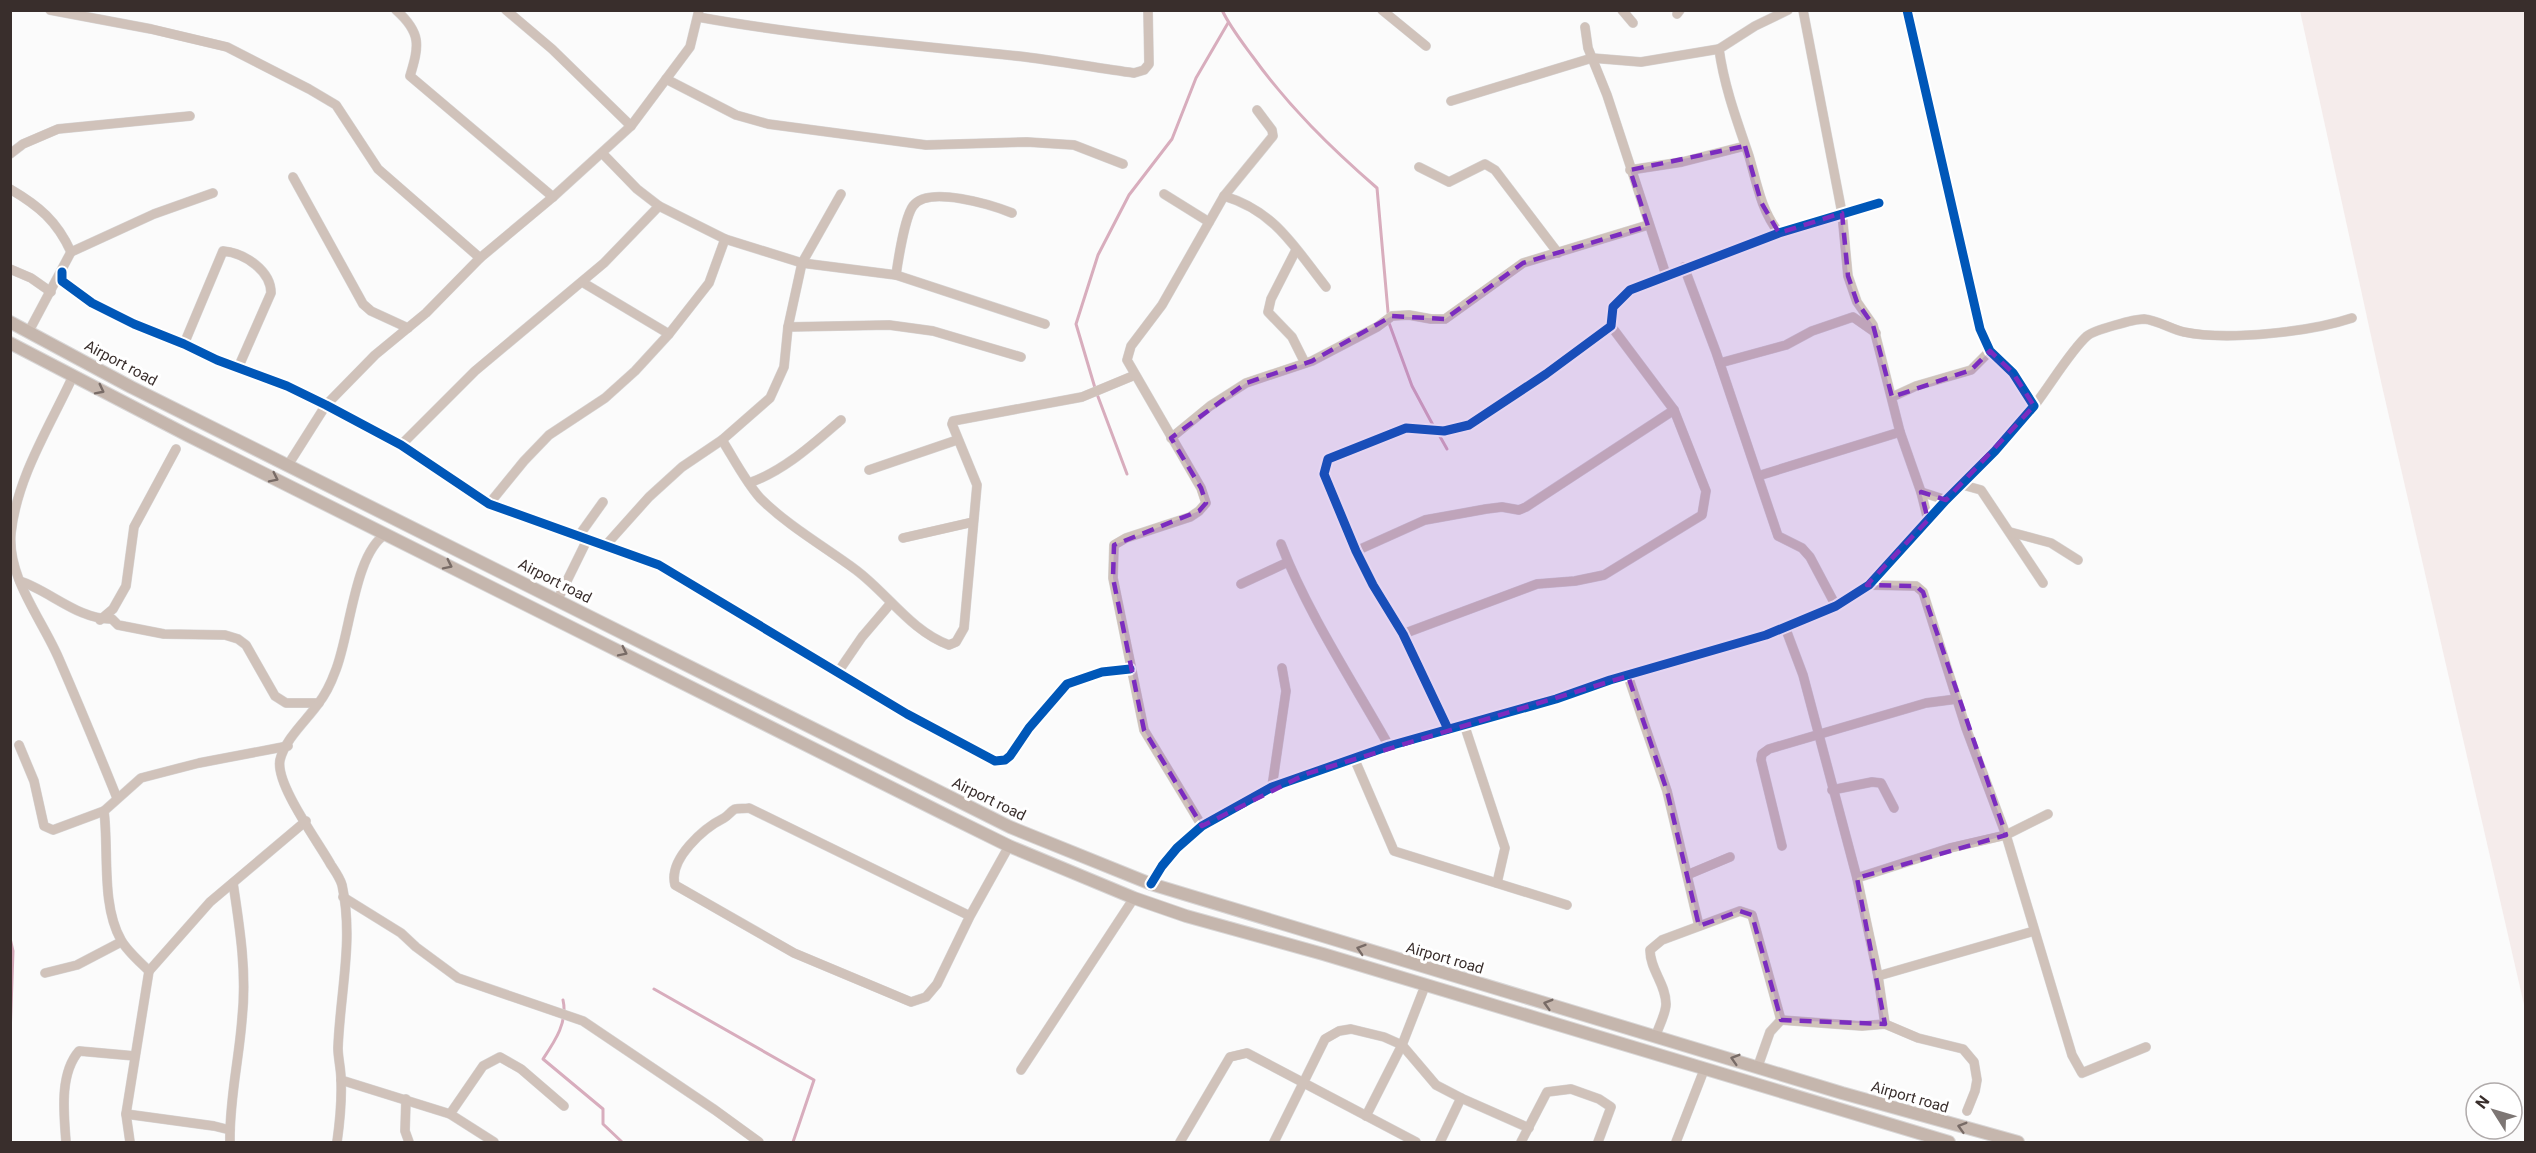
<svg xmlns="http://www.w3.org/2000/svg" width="2536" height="1153" viewBox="0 0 2536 1153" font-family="Roboto,sans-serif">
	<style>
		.built { fill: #f5eceb }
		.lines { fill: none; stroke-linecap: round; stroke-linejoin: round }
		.stream { stroke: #d8adbd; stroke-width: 3 }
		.minor-casing { stroke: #d8d6d6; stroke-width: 10 }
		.secondary-casing { stroke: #d8d6d6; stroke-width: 14 }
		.minor { stroke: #d0c2ba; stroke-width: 9 }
		.secondary { stroke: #c5b6ad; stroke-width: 12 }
		.cycleway-casing { stroke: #fff; stroke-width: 13 }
		.cycleway { stroke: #0057b8; stroke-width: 9 }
		.oneway { stroke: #786b66 }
		.marked { fill: #7b2cbf; fill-opacity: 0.2; stroke: #7b2cbf; stroke-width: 4.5; stroke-dasharray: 12 8; stroke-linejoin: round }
		.labels { text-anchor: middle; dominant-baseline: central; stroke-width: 6; stroke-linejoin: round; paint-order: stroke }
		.street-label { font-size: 15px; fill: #392e2c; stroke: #fff }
	</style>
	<rect width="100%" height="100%" fill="#fbfbfb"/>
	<!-- built -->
	<polygon class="built" points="2300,11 2525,11 2525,1009 2382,386"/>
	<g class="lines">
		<!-- stream -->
		<g class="stream">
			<path d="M 1222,10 C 1230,27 1242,42 1253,57 C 1289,107 1331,148 1377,188 L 1389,323 L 1412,386 L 1434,427"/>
			<polyline points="1095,388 1076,324 1098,255 1129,195 1172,139 1196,78 1228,23"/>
			<polyline points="1097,394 1127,474"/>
			<polyline points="1438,433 1447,449"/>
			<polyline points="10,938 13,951 10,1037"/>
			<polyline points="654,989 814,1080 793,1142"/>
			<path d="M 563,1000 C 568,1022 555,1041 543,1059 L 603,1109 L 603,1124 L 622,1142"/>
		</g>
		<defs>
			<g id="minor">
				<polyline points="50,10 151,29 227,47 309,89 336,105 378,169 480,258"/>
				<path d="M 396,10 C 422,33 419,46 410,76 L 553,197"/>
				<polyline points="506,10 552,49 631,126"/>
				<polyline points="1382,10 1426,46"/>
				<polyline points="1622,10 1633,23"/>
				<polyline points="1803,10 1842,213 1848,276 1857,302 1873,325 1900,432 1921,492 1928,520"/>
				<polyline points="1677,14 1680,10"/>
				<path d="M 698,17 C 798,35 898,44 998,54 C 1044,58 1089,67 1134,73 L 1144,70 L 1149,64 L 1148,10"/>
				<polyline points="1585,27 1588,48 1607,95 1666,275"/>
				<polyline points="666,79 736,115 768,124 926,145 1027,142 1074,145 1123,164"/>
				<polyline points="1451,101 1592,58 1641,62 1719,49"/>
				<polyline points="602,153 637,189 659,206 725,239 802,263 896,275 1045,324"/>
				<polyline points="10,154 23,144 58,129 190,116"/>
				<polyline points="1419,167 1449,182 1485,164 1495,170 1558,253"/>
				<polyline points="1630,170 1682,162 1745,146"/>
				<polyline points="293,177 363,304 371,311 408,328"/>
				<path d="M 10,189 C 39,206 57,221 71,252 L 29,331"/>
				<polyline points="1164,194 1209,222"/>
				<path d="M 1224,196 C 1275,211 1295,248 1326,287"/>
				<path d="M 1779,233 C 1761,210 1757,184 1749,156 C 1737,121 1724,86 1719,49 L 1755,26 L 1788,10"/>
				<polyline points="1296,250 1271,299 1268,312 1292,337 1305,363"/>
				<polyline points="71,252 154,214 213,193"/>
				<polyline points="1684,267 1716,352 1778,536 1802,548 1810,557 1836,606"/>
				<polyline points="10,269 31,278 51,292"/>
				<polyline points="62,272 62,281 92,303 134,324 184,344 217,360 287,386 326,405 401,445 489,504 659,565 907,714 995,761 1005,760 1010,756 1029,728 1067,684 1102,672 1130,669"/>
				<path d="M 896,275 C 898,261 905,217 913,206 C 928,185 992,205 1012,213"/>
				<polyline points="582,282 669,334"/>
				<polyline points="788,327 889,325 933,331 1021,357"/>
				<path d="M 184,344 L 223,251 C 245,253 271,271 271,293 L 238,368"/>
				<polyline points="1720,363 1786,345 1812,331 1853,317 1876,333"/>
				<path d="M 73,376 C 50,426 17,477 11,533 C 7,578 42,619 59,659 C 79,705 98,751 117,798"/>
				<polyline points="1892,397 1916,386 1971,370 1990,351"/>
				<path d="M 2034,406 C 2049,387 2071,350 2087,336 C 2094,330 2135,319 2144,319 C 2157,320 2171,329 2184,332 C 2227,341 2310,332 2352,318"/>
				<polyline points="1171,438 1210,406 1246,383 1312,361 1377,327 1392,316 1409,315 1431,319 1445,319 1523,263 1648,225"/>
				<path d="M 722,440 C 734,459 745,481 760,498 C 788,526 825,547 856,570 C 888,594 911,631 949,645 L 956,642 L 964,628 L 977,485 L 952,424 L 953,421 L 1082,397 L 1135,375"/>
				<polyline points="401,445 475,371 604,263 659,206"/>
				<polyline points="288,465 326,405 375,355 426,313 480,258 553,197 631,126 690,47 699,10"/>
				<polyline points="869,470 957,440"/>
				<polyline points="1758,476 1900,432"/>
				<path d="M 749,483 C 784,471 813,444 841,420"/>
				<polyline points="1963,485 1981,490 2043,583"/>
				<polyline points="1921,492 1946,500"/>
				<polyline points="489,504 524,461 549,435 605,398 635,371 669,334 709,283 725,239"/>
				<polyline points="2010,532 2051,543 2078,560"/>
				<polyline points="578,537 603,502"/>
				<polyline points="903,538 973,522"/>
				<path d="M 1281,544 C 1307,612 1353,682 1389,746"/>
				<polyline points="606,545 649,497 682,467 722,440 770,398 784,367 788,327 802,263 841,194"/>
				<polyline points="1356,551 1425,520 1486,509 1502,507 1519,510 1526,507 1674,410"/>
				<path d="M 20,581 C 50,591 79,620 112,619 L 118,625 L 164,634 L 225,635 L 238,639 L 246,645 L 275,696 L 286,703 L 319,703"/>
				<polyline points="1241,584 1288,562"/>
				<polyline points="1869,585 1916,586 1923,592 1966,728 2006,835 2072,1055 2082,1073 2146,1047"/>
				<polyline points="558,599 587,540"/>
				<polyline points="100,620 113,609 126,586 134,527 176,449"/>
				<polyline points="1785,627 1803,675 1857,878 1878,976 1885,1024"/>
				<polyline points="1403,634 1537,584 1575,581 1604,575 1702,515 1706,491 1674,410 1611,326"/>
				<polyline points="838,672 862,637 891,603"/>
				<polyline points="1628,676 1667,791 1699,926"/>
				<polyline points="1464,724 1505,848 1497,883"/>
				<polyline points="1448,729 1403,634 1373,585 1356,551 1324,474 1328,459 1406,428 1444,431 1469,425 1546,374 1611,326 1613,307 1630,290 1779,233 1879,203"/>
				<polyline points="19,745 34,781 44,826 53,830 104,811"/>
				<polyline points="1354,758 1394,851 1567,905"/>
				<polyline points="1272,787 1286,691 1282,668"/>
				<polyline points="1832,790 1872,782 1881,783 1894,808"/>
				<polyline points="1202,826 1144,730 1113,578 1114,545 1126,538 1190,517 1199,511 1206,503 1201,488 1127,360 1131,346 1162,305 1224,196 1273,136 1272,130 1257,110"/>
				<polyline points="1782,846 1761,760 1762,754 1769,749 1926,703 1957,699"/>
				<polyline points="1687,875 1730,857"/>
				<polyline points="1857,878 1950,848 2006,835 2048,814"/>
				<polyline points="1151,884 1162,866 1177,848 1202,826 1272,787 1389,746 1556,699 1610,680 1766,635 1836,606 1869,585 1946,500 1995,451 2034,406 2013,373 1990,351 1980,329 1907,10"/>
				<polyline points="343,897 401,933 416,947 458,978 583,1021 715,1110 759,1142"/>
				<path d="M 970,916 L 749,808 C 745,809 739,808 735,809 C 731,811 728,816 724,818 C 704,828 668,859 675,885 L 794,953 L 911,1002 L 926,997 L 937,984 L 970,916 L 1009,846"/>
				<polyline points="149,971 210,902 306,821"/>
				<polyline points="45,973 77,965 121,942"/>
				<polyline points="1878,976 2034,931"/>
				<path d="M 1656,1035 C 1659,1026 1666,1013 1666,1004 C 1666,984 1650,970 1650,950 L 1662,940 L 1740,911 L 1752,915 L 1781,1020"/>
				<polyline points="1758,1066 1770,1032 1781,1020 1862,1026 1885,1024 1918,1038 1963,1049 1974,1062 1977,1080 1975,1091 1967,1111"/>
				<polyline points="1021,1070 1134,898"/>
				<polyline points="341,1080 450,1114 494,1142"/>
				<polyline points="1461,1098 1529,1128"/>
				<polyline points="406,1099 405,1131 409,1142"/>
				<polyline points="126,1114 214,1126 230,1130"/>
				<polyline points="450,1114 483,1066 500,1057 521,1069 564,1106"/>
				<polyline points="1366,1116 1402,1045 1425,986"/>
				<path d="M 66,1142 C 64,1114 59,1074 79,1051 L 135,1056"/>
				<path d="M 130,1142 L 126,1114 L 149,971 C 140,962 127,951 121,940 C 101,905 109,851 104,811 L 141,778 L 199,763 L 288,746"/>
				<path d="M 230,1142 C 229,1101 239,1060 242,1019 C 247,973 240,929 233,883"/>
				<path d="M 337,1142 C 340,1121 342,1101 341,1079 C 341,1069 338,1058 338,1048 C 340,993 354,940 342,885 C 340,878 335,871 331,865 C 319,843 275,784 280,760 C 285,739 306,721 318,704 C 325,695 331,683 335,672 C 350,637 354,553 386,534"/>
				<polyline points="1180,1142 1230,1057 1247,1053 1416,1142"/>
				<polyline points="1274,1142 1325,1039 1339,1031 1351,1029 1384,1037 1402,1045 1436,1085 1461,1098 1440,1142"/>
				<polyline points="1521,1142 1547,1092 1571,1089 1599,1099 1611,1107 1598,1142"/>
				<polyline points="1676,1142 1704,1070"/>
			</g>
			<g id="secondary">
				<polyline points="10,322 131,387 1010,827 1151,884 1842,1093 2018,1142"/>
				<polyline points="10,343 187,435 942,813 1009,846 1134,898 1186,916 1323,954 1949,1142"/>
			</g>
		</defs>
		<!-- minor casing -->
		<use href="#minor" class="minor-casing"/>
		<!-- secondary casing -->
		<use href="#secondary" class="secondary-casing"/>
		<!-- minor -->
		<use href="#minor" class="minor"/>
		<!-- secondary -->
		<use href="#secondary" class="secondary"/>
		<defs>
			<g id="cycleway">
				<polyline points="62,272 62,281 92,303 134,324 184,344 217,360 287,386 326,405 401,445 489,504 659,565 907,714 995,761 1005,760 1010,756 1029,728 1067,684 1102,672 1130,669"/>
				<polyline points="1448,729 1403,634 1373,585 1356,551 1324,474 1328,459 1406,428 1444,431 1469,425 1546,374 1611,326 1613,307 1630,290 1779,233 1879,203"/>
				<polyline points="1151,884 1162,866 1177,848 1202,826 1272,787 1389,746 1556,699 1610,680 1766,635 1836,606 1869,585 1946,500 1995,451 2034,406 2013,373 1990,351 1980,329 1907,10"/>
			</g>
		</defs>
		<!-- cycleway casing -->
		<use href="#cycleway" class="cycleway-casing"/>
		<!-- cycleway -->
		<use href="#cycleway" class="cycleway"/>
	</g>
	<!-- one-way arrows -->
	<defs><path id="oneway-chevron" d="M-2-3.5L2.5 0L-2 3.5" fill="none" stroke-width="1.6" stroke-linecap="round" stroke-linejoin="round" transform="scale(1.5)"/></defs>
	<g class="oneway">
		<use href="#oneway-chevron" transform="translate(100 390) rotate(27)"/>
		<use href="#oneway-chevron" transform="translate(274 478) rotate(26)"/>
		<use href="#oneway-chevron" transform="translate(448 565) rotate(26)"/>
		<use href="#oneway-chevron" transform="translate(623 652) rotate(26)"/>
		<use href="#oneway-chevron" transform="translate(1361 949) rotate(-162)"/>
		<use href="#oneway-chevron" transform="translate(1548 1004) rotate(-164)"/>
		<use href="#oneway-chevron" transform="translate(1735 1059) rotate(-163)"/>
		<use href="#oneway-chevron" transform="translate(1962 1127) rotate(-164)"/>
	</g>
	<!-- marked area -->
	<path class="marked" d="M 1745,146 L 1761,202 L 1779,233 L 1842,213 L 1848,276 L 1857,302 L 1873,325 L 1892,397 L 1971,370 L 1990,351 L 2013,373 L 2034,406 L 1946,500 L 1921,492 L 1928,520 L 1867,585 L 1916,586 L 1923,592 L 2006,835 L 1857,878 L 1885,1024 L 1781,1020 L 1752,915 L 1740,911 L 1699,926 L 1667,791 L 1628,676 L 1306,774 L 1202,826 L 1144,730 L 1113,578 L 1114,545 L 1199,511 L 1206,503 L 1201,488 L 1171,438 L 1246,383 L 1312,361 L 1392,316 L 1445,319 L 1523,263 L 1648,226 L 1630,170 Z"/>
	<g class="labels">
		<!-- street labels -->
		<g class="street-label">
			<text transform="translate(121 363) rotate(28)">Airport road</text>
			<text transform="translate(555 581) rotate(27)">Airport road</text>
			<text transform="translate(989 799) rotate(26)">Airport road</text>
			<text transform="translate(1445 958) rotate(16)">Airport road</text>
			<text transform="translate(1910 1097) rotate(16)">Airport road</text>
		</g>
	</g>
	<!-- border -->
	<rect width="2536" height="1153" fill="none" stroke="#392e2c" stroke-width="24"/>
	<!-- north arrow -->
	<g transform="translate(2494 1111) rotate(307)"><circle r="28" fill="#ffffff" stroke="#b0abab" stroke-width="1.5"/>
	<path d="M0-4.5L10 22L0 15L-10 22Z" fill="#7d7674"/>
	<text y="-9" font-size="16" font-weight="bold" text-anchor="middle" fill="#392e2c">N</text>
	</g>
</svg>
